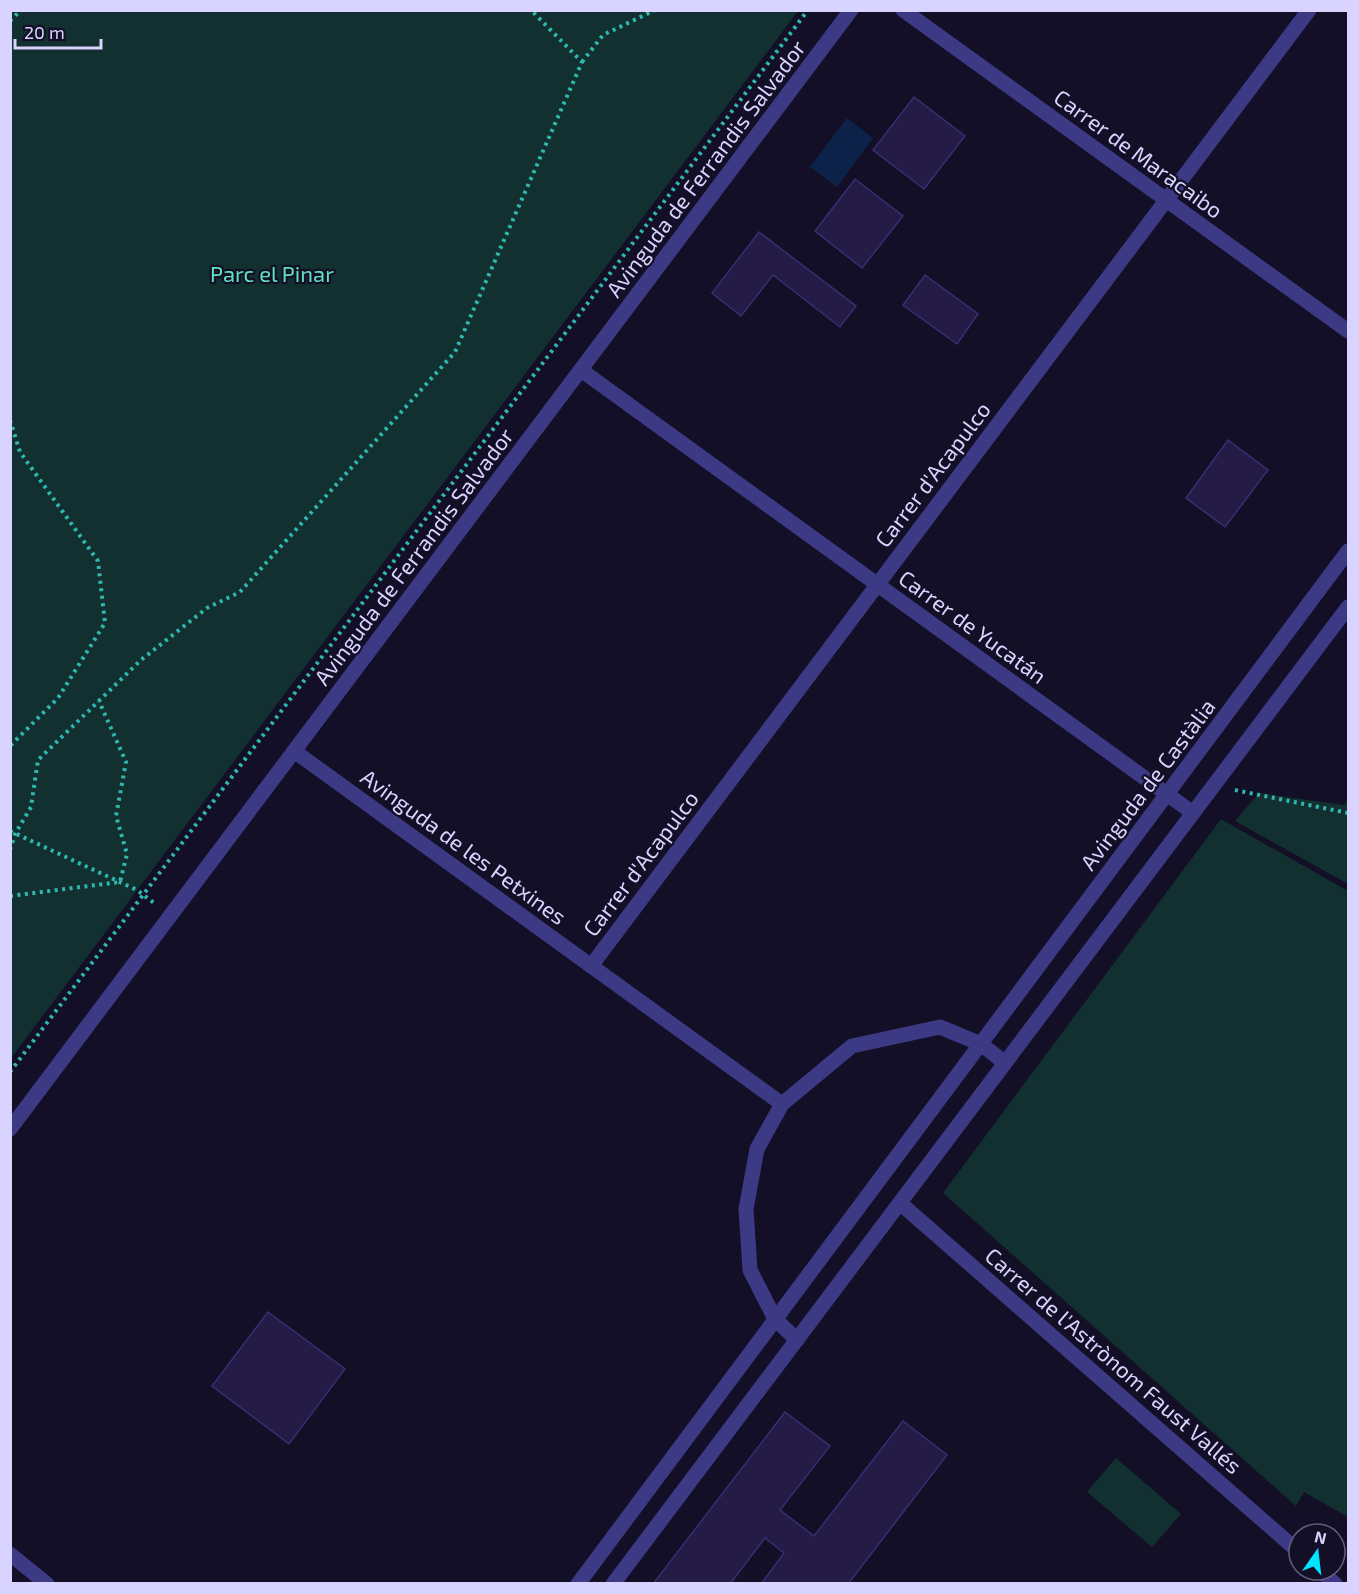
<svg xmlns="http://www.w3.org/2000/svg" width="1359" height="1594" viewBox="0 0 1359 1594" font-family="'Exo 2',sans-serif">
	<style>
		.green { fill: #12302f }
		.water { fill: #0c2248 }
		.building { fill: #241b47; stroke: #3b2d73; stroke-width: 1.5 }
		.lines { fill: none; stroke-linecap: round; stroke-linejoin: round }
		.path { stroke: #2fb8b0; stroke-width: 4; stroke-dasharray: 3 4.5; stroke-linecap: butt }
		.minor { stroke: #3d3a85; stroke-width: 15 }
		.tertiary { stroke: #3d3a85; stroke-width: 15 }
		.labels { text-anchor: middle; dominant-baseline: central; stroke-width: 4.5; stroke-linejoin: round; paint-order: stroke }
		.street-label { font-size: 22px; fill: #d9d4ff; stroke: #130f26 }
		.park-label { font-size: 22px; fill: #5fe0c0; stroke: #130f26 }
	</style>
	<rect width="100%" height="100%" fill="#130f26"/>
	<!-- green -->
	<g class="green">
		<polygon points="11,10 798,11 11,1058 10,11"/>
		<polygon points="1259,793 1344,805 1348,799 1348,884 1235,821"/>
		<polygon points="1221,819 1348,891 1348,1517 1304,1492 1296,1506 943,1193"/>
		<polygon points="1116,1458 1181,1514 1152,1547 1087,1492"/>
	</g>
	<!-- water -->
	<polygon class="water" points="847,118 873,138 837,187 810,167"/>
	<!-- building -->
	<g class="building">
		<polygon points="914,97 965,136 924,189 873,150"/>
		<polygon points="855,179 903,216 862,268 815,231"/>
		<polygon points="759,232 856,306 840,327 773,275 741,316 712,293"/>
		<polygon points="925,275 978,314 957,344 903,305"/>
		<polygon points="1228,440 1268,470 1225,527 1186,498"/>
		<polygon points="268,1312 345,1369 289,1444 212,1386"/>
		<polygon points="785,1412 830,1446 780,1510 814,1536 903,1421 947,1455 848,1584 761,1584 784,1553 765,1538 730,1584 653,1584"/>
	</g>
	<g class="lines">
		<!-- path -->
		<g class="path">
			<polyline points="10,21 21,10"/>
			<polyline points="582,62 603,35 655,10"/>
			<polyline points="10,420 20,452 98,561 105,623 58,698 10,746"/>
			<polyline points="1235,790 1348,813"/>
			<polyline points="10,831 137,890 154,903"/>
			<polyline points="10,850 15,834 31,807 38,760 141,660 207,608 240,592 455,352 582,62 531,10"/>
			<polyline points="10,896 120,882 127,854 116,816 126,762 99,701"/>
			<polyline points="10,1072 808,10"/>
		</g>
		<!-- minor -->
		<g class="minor">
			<polyline points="903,10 1348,331"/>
			<polyline points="581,370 1193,813"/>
			<polyline points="294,751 782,1104"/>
			<polyline points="591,966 1309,10"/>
			<polyline points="900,1203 1299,1552"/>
			<polyline points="797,1340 775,1319 750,1270 746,1209 757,1149 782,1104 852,1046 940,1027 981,1044 1005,1063"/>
			<polyline points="10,1554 47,1584"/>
			<polyline points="1320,1570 1335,1584"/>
			<polyline points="578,1584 1348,551"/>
			<polyline points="613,1584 1348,607"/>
		</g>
		<!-- tertiary -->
		<polyline class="tertiary" points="10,1129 851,10"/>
	</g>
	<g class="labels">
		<!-- street labels -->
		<g class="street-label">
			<text transform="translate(1139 153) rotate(36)">Carrer de Maracaibo</text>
			<text transform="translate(705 168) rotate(-53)">Avinguda de Ferrandis Salvador</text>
			<text transform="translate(932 474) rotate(-53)">Carrer d'Acapulco</text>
			<text transform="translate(413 556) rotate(-53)">Avinguda de Ferrandis Salvador</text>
			<text transform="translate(973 626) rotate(36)">Carrer de Yucatán</text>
			<text transform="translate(1147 784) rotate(-53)">Avinguda de Castàlia</text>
			<text transform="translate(464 846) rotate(36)">Avinguda de les Petxines</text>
			<text transform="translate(640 863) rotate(-53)">Carrer d'Acapulco</text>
			<text transform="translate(1114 1360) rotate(41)">Carrer de l'Astrònom Faust Vallés</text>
		</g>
		<!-- park labels -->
		<g class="park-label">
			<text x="272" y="273">Parc el Pinar</text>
		</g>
	</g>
	<!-- border -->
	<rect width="1359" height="1594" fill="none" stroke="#d9d4ff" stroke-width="24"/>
	<!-- north arrow -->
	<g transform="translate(1317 1552) rotate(14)"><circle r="28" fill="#130f26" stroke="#625e7d" stroke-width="1.5"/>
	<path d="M0-4.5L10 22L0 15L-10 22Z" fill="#00e5ff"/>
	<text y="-9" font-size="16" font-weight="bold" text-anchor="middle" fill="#d9d4ff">N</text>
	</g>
	<!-- scale -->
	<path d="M15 39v9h86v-9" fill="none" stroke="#d9d4ff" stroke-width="3"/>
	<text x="24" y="39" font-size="18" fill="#d9d4ff" stroke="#130f26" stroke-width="4.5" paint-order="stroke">20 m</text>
</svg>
